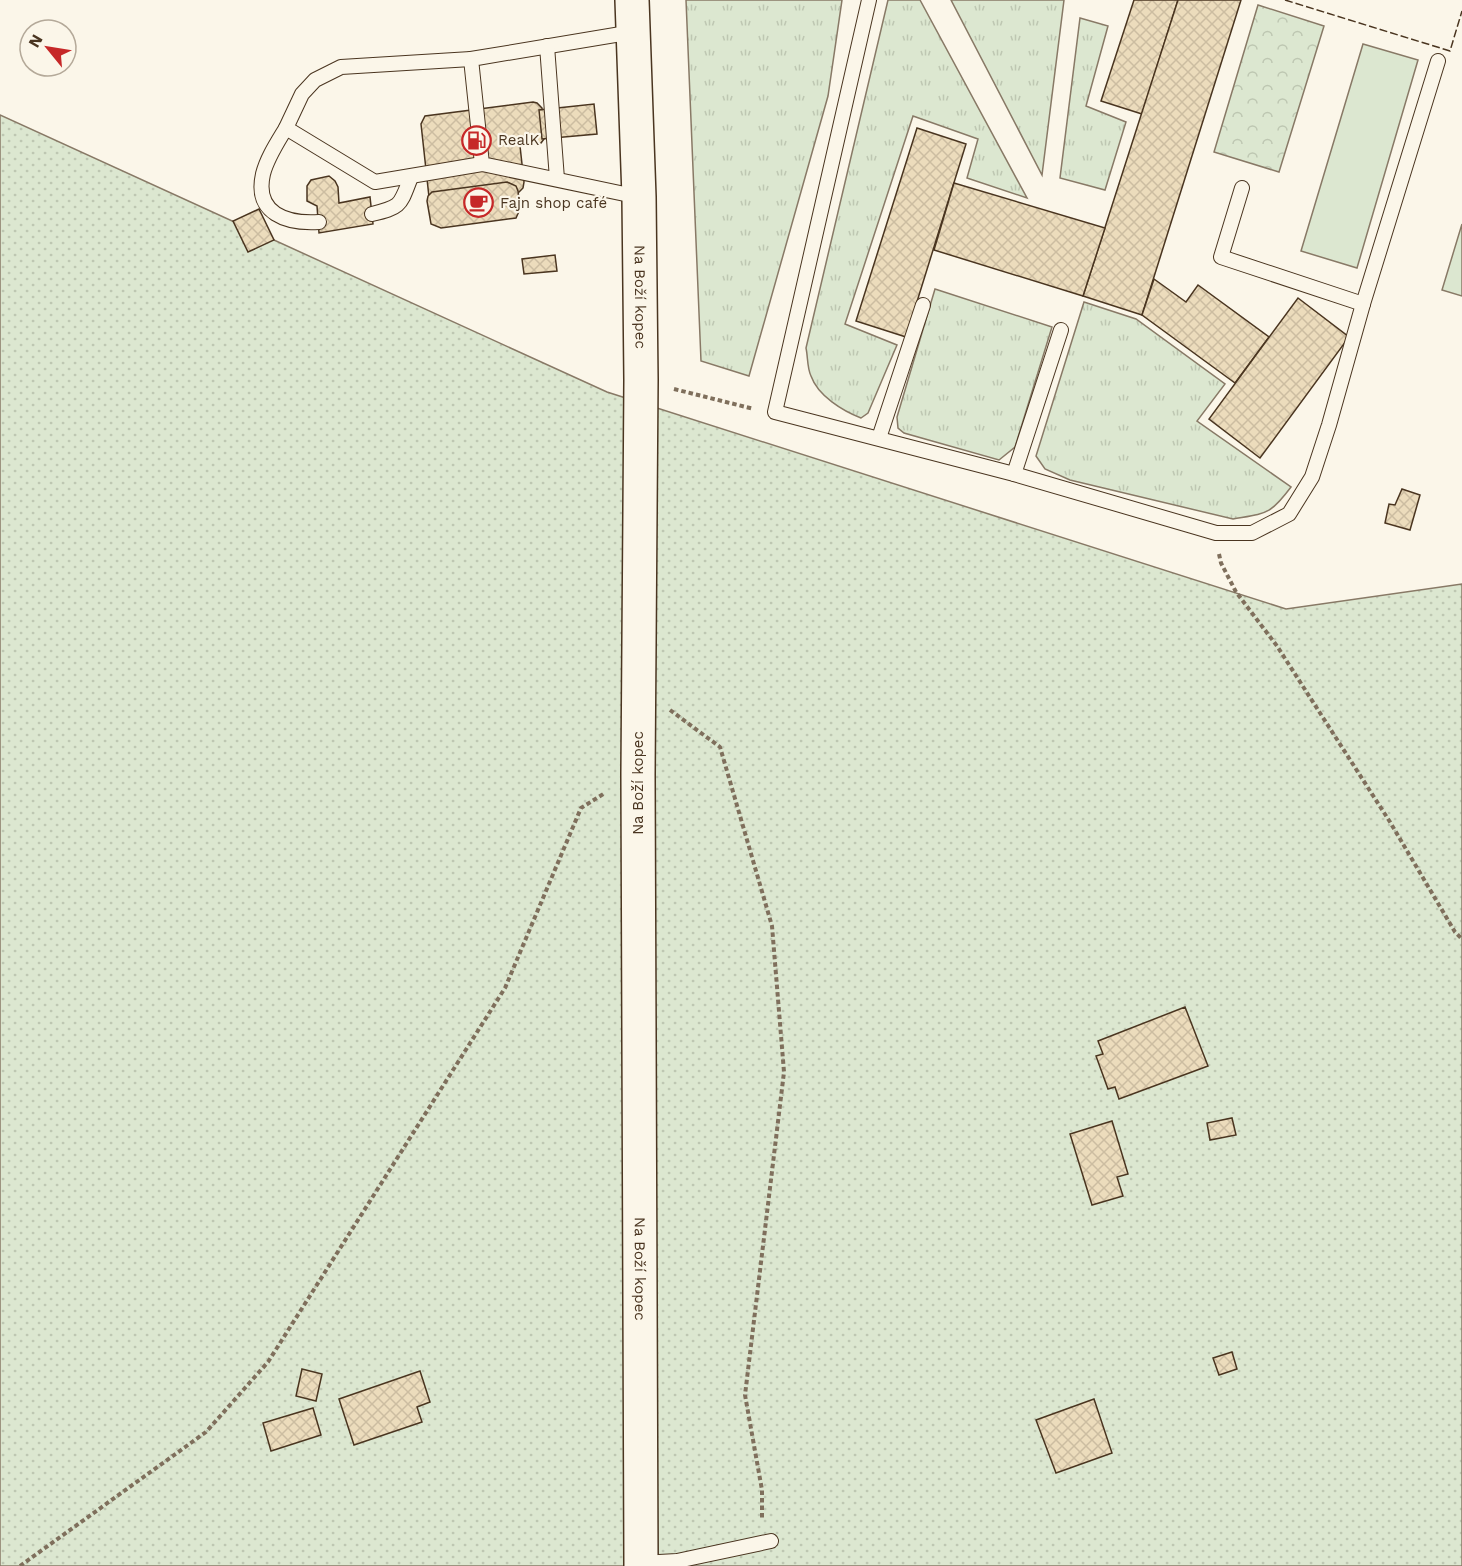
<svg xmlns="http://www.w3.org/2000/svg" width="1462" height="1566" viewBox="0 0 1462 1566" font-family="'Work Sans',sans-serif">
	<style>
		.grass { fill: url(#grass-tufts); stroke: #887966; stroke-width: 1.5 }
		.park { fill: url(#park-crowns); stroke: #887966; stroke-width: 1.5 }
		.garden { fill: url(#garden-dots); stroke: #887966; stroke-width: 1.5 }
		.pitch { fill: #dce7d0; stroke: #887966; stroke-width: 1.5 }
		.building { fill: url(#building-cross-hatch); stroke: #4a3520; stroke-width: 1.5 }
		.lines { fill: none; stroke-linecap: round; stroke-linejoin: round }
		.lane-casing { stroke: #4a3520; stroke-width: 16 }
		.primary-casing { stroke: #4a3520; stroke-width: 36 }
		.path { stroke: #7f6f5c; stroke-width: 4; stroke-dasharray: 4.5 3; stroke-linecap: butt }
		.lane { stroke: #fbf6e9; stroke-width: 14 }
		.primary { stroke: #fbf6e9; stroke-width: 33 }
		.fence { stroke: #4a3520; stroke-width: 1.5; stroke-dasharray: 8 3; stroke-linecap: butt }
		.labels { text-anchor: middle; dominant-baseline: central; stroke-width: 4.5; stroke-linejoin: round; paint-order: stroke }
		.poi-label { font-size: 15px; fill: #4a3520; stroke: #fbf6e9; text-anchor: start }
		.street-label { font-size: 15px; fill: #4a3520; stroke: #fbf6e9 }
	</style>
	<defs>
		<pattern id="grass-tufts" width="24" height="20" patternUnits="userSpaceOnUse" patternTransform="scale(1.5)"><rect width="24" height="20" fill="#dce7d0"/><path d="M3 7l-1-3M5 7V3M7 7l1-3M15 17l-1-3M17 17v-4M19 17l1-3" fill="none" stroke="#bec7b2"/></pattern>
		<pattern id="park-crowns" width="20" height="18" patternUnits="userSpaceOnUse" patternTransform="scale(1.5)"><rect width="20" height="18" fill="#dce7d0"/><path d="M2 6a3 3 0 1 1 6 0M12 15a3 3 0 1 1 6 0" fill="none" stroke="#bec7b2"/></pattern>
		<pattern id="garden-dots" width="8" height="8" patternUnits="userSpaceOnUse" patternTransform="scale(1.5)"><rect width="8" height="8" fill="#dce7d0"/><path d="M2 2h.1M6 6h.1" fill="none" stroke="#bec7b2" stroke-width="1.8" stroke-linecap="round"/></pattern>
		<pattern id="building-cross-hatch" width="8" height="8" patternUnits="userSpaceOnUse" patternTransform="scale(1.5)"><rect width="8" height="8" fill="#ecdcbc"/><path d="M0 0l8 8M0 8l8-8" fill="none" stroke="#ccbda1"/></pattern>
	</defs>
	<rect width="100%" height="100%" fill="#fbf6e9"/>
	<!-- grass -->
	<g class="grass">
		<polygon points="686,0 842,0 828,96 749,376 701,361"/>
		<path d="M 888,0 L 920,0 L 1027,198 L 967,178 L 978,139 L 913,116 L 845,324 L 897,345 L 871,406 L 868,413 L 861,418 C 843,411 818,396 811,376 C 807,368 808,357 806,348 Z"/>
		<polygon points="951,0 1064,0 1042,175"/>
		<polygon points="1080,18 1108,26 1086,106 1126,122 1105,190 1060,178"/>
		<polygon points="935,289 1052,327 1015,447 999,460 904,433 898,428 897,417"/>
		<path d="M 1084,302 L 1136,319 L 1225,384 L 1197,421 L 1291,487 C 1270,515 1267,513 1233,519 L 1070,480 L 1045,469 L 1036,456 Z"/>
	</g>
	<!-- park -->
	<polygon class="park" points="1258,5 1324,26 1279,172 1214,152"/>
	<!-- garden -->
	<polygon class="garden" points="0,115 607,392 1286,609 1462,584 1462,1566 0,1566"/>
	<!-- pitch -->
	<g class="pitch">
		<polygon points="1363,44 1418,60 1357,268 1301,251"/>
		<polygon points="1462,224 1462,296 1442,290"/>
	</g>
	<!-- building -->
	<g class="building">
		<polygon points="1134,0 1178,0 1142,114 1101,101"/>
		<polygon points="1178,0 1241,0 1142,315 1083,296"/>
		<polygon points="533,102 537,103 542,108 544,139 541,143 520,146 524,182 523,188 519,192 437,202 429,197 421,124 425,116"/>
		<polygon points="594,104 597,134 542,139 539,110"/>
		<polygon points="917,128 966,144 906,337 856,321"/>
		<polygon points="329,176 335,181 338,187 339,203 370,197 373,224 319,233 317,206 307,201 307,186 311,180"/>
		<polygon points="507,182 516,186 518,191 520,209 516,218 441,228 431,224 427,201 428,196 432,192"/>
		<polygon points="954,183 1105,228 1083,296 934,250"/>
		<polygon points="259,209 274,240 248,252 233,221"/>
		<polygon points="555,255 557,271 524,274 522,259"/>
		<polygon points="1154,279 1186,302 1198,285 1269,337 1235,383 1142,315"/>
		<polygon points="1298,298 1349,337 1260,458 1209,419"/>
		<polygon points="1402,489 1420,495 1410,530 1385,523 1389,504 1395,505"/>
		<polygon points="1185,1007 1208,1066 1119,1099 1115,1087 1108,1089 1096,1056 1103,1054 1098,1041"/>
		<polygon points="1232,1118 1236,1135 1210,1140 1207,1123"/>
		<polygon points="1112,1121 1128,1174 1117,1177 1123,1196 1092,1205 1070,1134"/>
		<polygon points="1232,1352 1237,1369 1219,1375 1213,1358"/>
		<polygon points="302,1369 322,1374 316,1401 296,1396"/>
		<polygon points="420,1371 430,1402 417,1407 422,1422 354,1445 339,1399"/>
		<polygon points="1094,1399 1112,1453 1056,1473 1036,1420"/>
		<polygon points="313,1408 321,1435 271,1451 263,1423"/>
	</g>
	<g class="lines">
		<defs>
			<g id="lane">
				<polyline points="869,0 775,412 1014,474 1216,533 1252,533 1289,514 1312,477 1329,425 1363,304 1438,61"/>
				<polyline points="633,32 471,59 482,164 639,197"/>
				<polyline points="547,46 557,179"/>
				<polyline points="471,59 341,67 315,80 302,94 286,128 375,182 482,164"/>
				<path d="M 286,128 C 277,143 267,158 263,174 C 254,214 287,224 319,222"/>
				<polyline points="1242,188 1221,257 1363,304"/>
				<path d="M 372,214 C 402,207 400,205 411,177"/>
				<polyline points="879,438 923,305"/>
				<polyline points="1014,474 1061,330"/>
				<polyline points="641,1563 677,1561 771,1541"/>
			</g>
			<g id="primary">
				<path id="s1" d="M 632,0 L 639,197 L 641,380 L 638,774 L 641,1566"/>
			</g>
		</defs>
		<!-- lane casing -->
		<use href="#lane" class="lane-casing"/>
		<!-- primary casing -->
		<use href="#primary" class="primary-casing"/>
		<!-- path -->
		<g class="path">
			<polyline points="674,389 754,409"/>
			<polyline points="1219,554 1221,563 1236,592 1277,646 1390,822 1455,932 1462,939"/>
			<polyline points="670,710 720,747 772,926 784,1072 745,1395 762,1490 762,1520"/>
			<polyline points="20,1566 206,1432 268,1362 505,988 581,808 605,793"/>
		</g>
		<!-- lane -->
		<use href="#lane" class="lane"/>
		<!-- primary -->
		<use href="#primary" class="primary"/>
		<!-- fence -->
		<polyline class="fence" points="1285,0 1450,51 1462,11"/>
	</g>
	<!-- icons -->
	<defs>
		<symbol id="fuel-ring" viewBox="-11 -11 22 22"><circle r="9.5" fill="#fbf6e9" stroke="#c62828" stroke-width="1.5"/><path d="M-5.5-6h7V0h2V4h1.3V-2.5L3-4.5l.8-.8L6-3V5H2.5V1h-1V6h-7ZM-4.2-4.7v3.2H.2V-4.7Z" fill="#c62828"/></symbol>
		<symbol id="cafe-ring" viewBox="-11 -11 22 22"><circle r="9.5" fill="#fbf6e9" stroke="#c62828" stroke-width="1.5"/><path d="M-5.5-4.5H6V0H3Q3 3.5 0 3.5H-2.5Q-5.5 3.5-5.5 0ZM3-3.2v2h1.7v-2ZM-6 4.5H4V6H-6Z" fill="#c62828"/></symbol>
	</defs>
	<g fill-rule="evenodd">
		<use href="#fuel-ring" x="460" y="124" width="33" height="33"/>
		<use href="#cafe-ring" x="462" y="186" width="33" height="33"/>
	</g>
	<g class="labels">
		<!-- poi labels -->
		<g class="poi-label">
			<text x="498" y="140">RealK</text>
			<text x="500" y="203">Fajn shop café</text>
		</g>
		<!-- street labels -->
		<g class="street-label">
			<text stroke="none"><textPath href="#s1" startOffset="297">Na Boží kopec</textPath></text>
			<text transform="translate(638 783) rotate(-90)">Na Boží kopec</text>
			<text stroke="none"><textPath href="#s1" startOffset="1269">Na Boží kopec</textPath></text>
		</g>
	</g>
	<!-- north arrow -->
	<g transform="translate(48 48) rotate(300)"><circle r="28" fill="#fbf6e9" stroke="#b4a999" stroke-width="1.5"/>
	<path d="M0-4.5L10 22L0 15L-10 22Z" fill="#c62828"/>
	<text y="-9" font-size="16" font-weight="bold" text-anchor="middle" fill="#4a3520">N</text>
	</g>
</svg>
